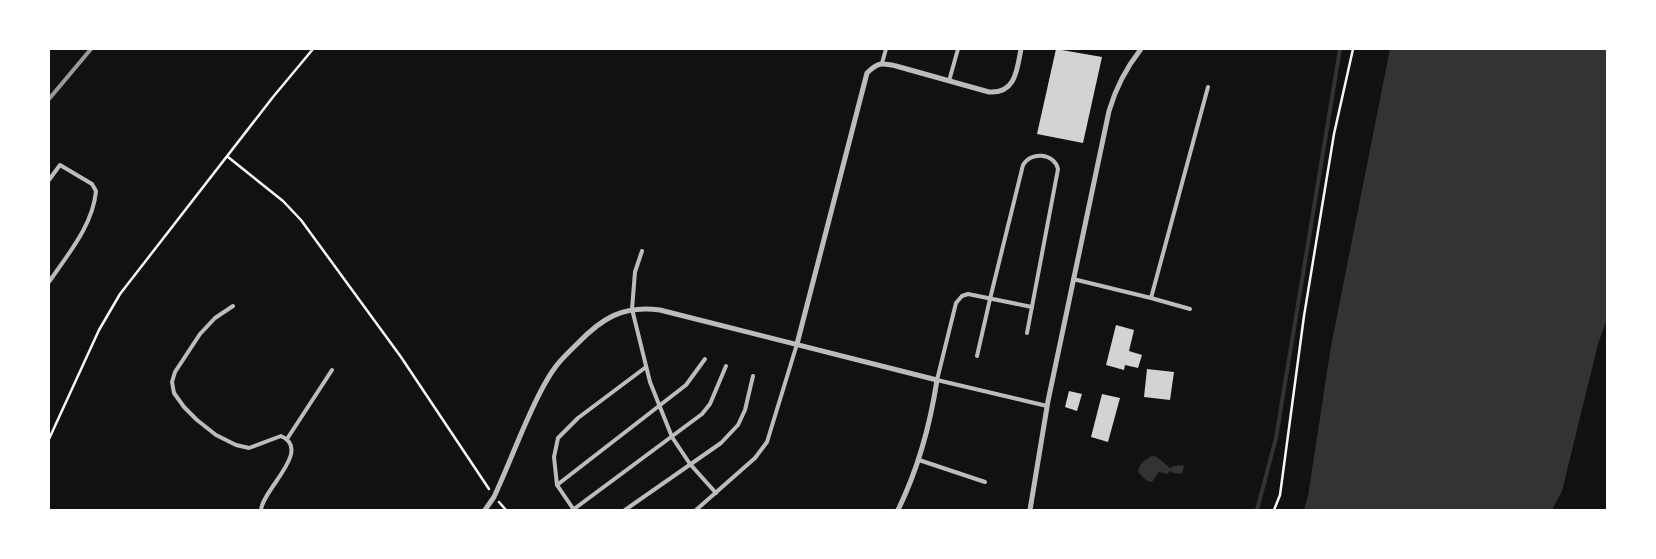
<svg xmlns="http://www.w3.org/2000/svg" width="1656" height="559" viewBox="0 0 1656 559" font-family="'Noto Sans',sans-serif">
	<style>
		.water { fill: #333 }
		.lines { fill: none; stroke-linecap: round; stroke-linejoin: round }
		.stream { stroke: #333; stroke-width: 4 }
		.building { fill: #d3d3d3 }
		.path { stroke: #f5f5f5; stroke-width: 2.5 }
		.service { stroke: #bcbcbc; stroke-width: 4 }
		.minor { stroke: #bcbcbc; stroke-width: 5 }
		.rail { stroke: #9a9a9a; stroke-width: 4 }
	</style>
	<rect width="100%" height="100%" fill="#111"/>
	<!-- water -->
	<g class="water">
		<polygon points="1390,49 1607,49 1607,319 1598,344 1562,491 1552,510 1304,510 1308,496 1331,346"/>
		<path d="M 1152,456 L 1157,457 L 1170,468 L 1174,466 L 1184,465 L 1182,474 L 1173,473 L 1170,471 L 1167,474 L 1159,472 L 1152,482 L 1147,481 L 1138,472 C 1140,463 1144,460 1152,456 Z"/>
	</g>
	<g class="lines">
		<!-- stream -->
		<polyline class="stream" points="1257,510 1276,438 1340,49"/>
	</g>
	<!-- building -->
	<g class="building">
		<polygon points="1056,49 1102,57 1083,143 1037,134"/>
		<polygon points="1116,325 1134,330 1129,351 1142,355 1138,368 1125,365 1124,370 1106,365"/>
		<polygon points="1147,369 1174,372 1170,400 1144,397"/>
		<polygon points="1069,391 1082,394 1077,411 1065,407"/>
		<polygon points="1102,394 1120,398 1108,442 1091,437"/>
	</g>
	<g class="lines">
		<!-- path -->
		<g class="path">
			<polyline points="228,157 283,201 301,220 401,357 489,489"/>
			<polyline points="49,439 99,330 120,294 273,97 313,49"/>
			<polyline points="499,502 506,510"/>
			<polyline points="1274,510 1280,495 1304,316 1334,134 1353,49"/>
		</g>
		<!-- service -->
		<g class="service">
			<polyline points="882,63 886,49"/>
			<polyline points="949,81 958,49"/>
			<path d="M 49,180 L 60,165 L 92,184 L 96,191 C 93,225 68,254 49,282"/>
			<polyline points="642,251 635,272 632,309 650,382 672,437 690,464 716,493"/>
			<polyline points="1073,279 1151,298 1208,87"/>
			<polyline points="1151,298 1190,309"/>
			<path d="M 233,306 L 215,318 L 200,334 L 175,372 L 172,382 L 174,393 L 184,407 L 197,420 L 216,435 L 236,445 L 249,448 L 281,436 C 313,450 262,490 261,510"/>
			<polyline points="1032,307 968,294 962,296 956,303 937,380 1047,406"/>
			<path d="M 977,356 L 990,299 L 1023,165 C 1031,151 1054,153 1058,169 L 1027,333"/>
			<polyline points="287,439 332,370"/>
			<polyline points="919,460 985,482"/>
			<polyline points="557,485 686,385 705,359"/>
			<polyline points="574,509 702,414 710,404 726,366"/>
			<polyline points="574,510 557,485 554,457 558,438 578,418 646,367"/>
			<polyline points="625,510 721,443 738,425 745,410 753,376"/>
			<polyline points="696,510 755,458 767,442 797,344"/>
		</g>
		<!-- minor -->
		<g class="minor">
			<path d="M 797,344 L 867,73 C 878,62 882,63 896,66 L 989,92 C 1016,94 1017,69 1021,49"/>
			<path d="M 485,510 L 494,497 C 505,473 514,450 524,427 C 533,407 541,387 554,369 C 560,360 569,352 577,344 C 602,318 623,305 660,310 L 937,380 C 930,426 918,469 898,510"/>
			<path d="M 1030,510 L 1048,401 L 1109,111 C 1116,87 1126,68 1141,49"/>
		</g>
		<!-- rail -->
		<polyline class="rail" points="49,99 91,49"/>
	</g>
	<!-- border -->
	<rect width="1656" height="559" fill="none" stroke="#ffffff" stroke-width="100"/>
</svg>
